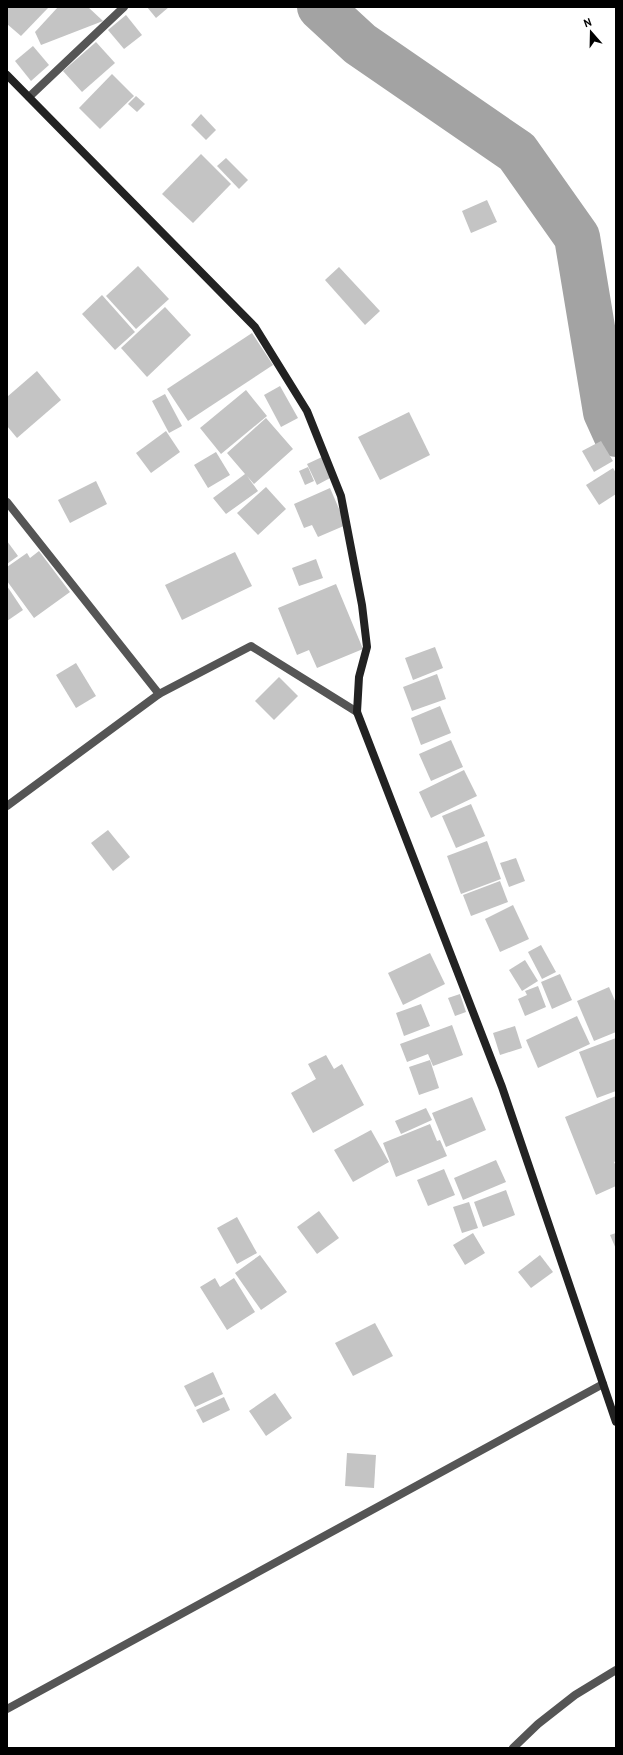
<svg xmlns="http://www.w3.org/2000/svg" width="623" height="1755" viewBox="0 0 623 1755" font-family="'PT Sans',sans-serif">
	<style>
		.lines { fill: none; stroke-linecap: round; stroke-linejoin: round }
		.river { stroke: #a3a3a3; stroke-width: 46 }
		.building { fill: #c4c4c4 }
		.lane { stroke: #555; stroke-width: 8 }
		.street { stroke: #555; stroke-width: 8 }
		.secondary { stroke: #222; stroke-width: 8 }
	</style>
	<rect width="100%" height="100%" fill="#fff"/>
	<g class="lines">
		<!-- river -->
		<polyline class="river" points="320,7 360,44 517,152 577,237 606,412 616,434"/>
	</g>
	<!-- building -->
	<g class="building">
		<polygon points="7,7 47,7 48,8 21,36 7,24"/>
		<polygon points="58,7 88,7 103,21 41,45 35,32"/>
		<polygon points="147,7 169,7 156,18"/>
		<polygon points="126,15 142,35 124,49 108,30"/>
		<polygon points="96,42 115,63 82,92 63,71"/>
		<polygon points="33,46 49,65 31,81 15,61"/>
		<polygon points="112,74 134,96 100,129 79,108"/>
		<polygon points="136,96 145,104 137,112 128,104"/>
		<polygon points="201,114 216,130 206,140 191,125"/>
		<polygon points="201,154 231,184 193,223 162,194"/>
		<polygon points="226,158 248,180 239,189 217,166"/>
		<polygon points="487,200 497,222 471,233 462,211"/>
		<polygon points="138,266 169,299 136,329 106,296"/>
		<polygon points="339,267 380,311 365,325 325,280"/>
		<polygon points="102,295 135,332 115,350 82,314"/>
		<polygon points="165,307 191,335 147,377 121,348"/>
		<polygon points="252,333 273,365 188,421 167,389"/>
		<polygon points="37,371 61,400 17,438 7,426 7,397"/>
		<polygon points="280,386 298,418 281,427 264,395"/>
		<polygon points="246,390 267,416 221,454 200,428"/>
		<polygon points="165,394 182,426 169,433 152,401"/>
		<polygon points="409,412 430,455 380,480 358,437"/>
		<polygon points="266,418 293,449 254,484 247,476 258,491 226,514 213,498 245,474 227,453"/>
		<polygon points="166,431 180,452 151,473 136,453"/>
		<polygon points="601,441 613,461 594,472 582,451"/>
		<polygon points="216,452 230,475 208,488 194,465"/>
		<polygon points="322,457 332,477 317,485 307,464"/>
		<polygon points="308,467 314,481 305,485 299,471"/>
		<polygon points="613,468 616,473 616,494 599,505 586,485"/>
		<polygon points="96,481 107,504 70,523 58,500"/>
		<polygon points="266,487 286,509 258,535 237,513"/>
		<polygon points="330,488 346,525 318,537 312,525 304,528 294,504"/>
		<polygon points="7,541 18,556 7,564"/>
		<polygon points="39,551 70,592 34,618 7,581 7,567 27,553 30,558"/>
		<polygon points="235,552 252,586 182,620 165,585"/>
		<polygon points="316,559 323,578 299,586 292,568"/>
		<polygon points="336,584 363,649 317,668 309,650 297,655 278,608"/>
		<polygon points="7,586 23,610 7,621"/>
		<polygon points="435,647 443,668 413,680 405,658"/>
		<polygon points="76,663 96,696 76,708 56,675"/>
		<polygon points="437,674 446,699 412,711 403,687"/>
		<polygon points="279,677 298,696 274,720 255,701"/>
		<polygon points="440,706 451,733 421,745 411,718"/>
		<polygon points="451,740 463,767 431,781 419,754"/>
		<polygon points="464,770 477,796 431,818 419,792"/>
		<polygon points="471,804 485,836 456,848 442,816"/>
		<polygon points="108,830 130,857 113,871 91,843"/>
		<polygon points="487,841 501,879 461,894 447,856"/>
		<polygon points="516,858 525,881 509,887 500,863"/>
		<polygon points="500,881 508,902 471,916 463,895"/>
		<polygon points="513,905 529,939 500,952 485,919"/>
		<polygon points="541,945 556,972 542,979 528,952"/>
		<polygon points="430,953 445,984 403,1005 388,973"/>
		<polygon points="525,960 538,981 522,991 509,970"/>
		<polygon points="560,974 572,1000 552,1009 541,982"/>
		<polygon points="538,986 546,1007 525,1016 518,999 527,995 525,991"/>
		<polygon points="609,987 616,1003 616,1032 594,1041 577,1001"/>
		<polygon points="460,994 466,1012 455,1016 448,998"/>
		<polygon points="421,1004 430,1026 404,1036 396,1013"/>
		<polygon points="577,1016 590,1044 538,1068 526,1040"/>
		<polygon points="452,1025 463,1055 433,1066 428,1054 407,1062 400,1044"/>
		<polygon points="515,1026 522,1048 500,1055 493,1033"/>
		<polygon points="616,1038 616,1091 597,1098 579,1052"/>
		<polygon points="326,1055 334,1069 342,1064 364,1105 313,1133 291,1093 316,1079 308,1064"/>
		<polygon points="430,1060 439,1088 419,1095 409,1067"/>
		<polygon points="616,1096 616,1161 614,1162 616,1166 616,1186 596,1195 565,1117"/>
		<polygon points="472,1097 486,1130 446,1147 432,1113"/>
		<polygon points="426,1108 432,1120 401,1134 395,1121"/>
		<polygon points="430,1124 437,1141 440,1140 447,1156 396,1177 383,1143"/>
		<polygon points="371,1130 389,1162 353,1182 334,1150"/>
		<polygon points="496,1160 506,1182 463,1200 454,1178"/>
		<polygon points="444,1169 455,1195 428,1206 417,1180"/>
		<polygon points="506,1190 515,1215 483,1227 474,1202"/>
		<polygon points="469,1202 478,1228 462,1233 453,1207"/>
		<polygon points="319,1211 339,1238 317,1254 297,1227"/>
		<polygon points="237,1217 257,1253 237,1264 217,1228"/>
		<polygon points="473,1233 485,1253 465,1265 453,1245"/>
		<polygon points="616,1233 616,1249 610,1235"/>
		<polygon points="260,1255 287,1292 261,1310 235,1273"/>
		<polygon points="540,1255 553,1272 531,1288 518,1272"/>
		<polygon points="215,1278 220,1287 234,1278 255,1312 227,1330 200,1287"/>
		<polygon points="375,1323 393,1356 353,1376 335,1343"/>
		<polygon points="213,1372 223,1394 195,1407 184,1386"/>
		<polygon points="275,1393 292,1418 266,1436 249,1411"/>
		<polygon points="224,1397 230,1410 203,1423 196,1410"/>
		<polygon points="347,1453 376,1455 374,1488 345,1486"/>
	</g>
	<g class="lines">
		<!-- lane -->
		<g class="lane">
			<polyline points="29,97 124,7"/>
			<polyline points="7,1709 603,1384"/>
			<polyline points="513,1748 538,1724 575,1695 616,1670"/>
		</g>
		<!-- street -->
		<g class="street">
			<polyline points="7,502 159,694"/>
			<polyline points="7,806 159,694 251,646 357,712"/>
		</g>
		<!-- secondary -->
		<polyline class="secondary" points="7,75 255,327 307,411 341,496 362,605 367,647 359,677 357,712 502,1087 616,1422"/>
	</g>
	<!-- border -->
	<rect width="623" height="1755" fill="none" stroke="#000000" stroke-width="16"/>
	<!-- north arrow -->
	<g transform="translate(591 32) rotate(340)" stroke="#ffffff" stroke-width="3" paint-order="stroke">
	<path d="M0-3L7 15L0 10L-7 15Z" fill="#000000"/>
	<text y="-6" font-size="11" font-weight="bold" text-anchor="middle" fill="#000000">N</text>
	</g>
</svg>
